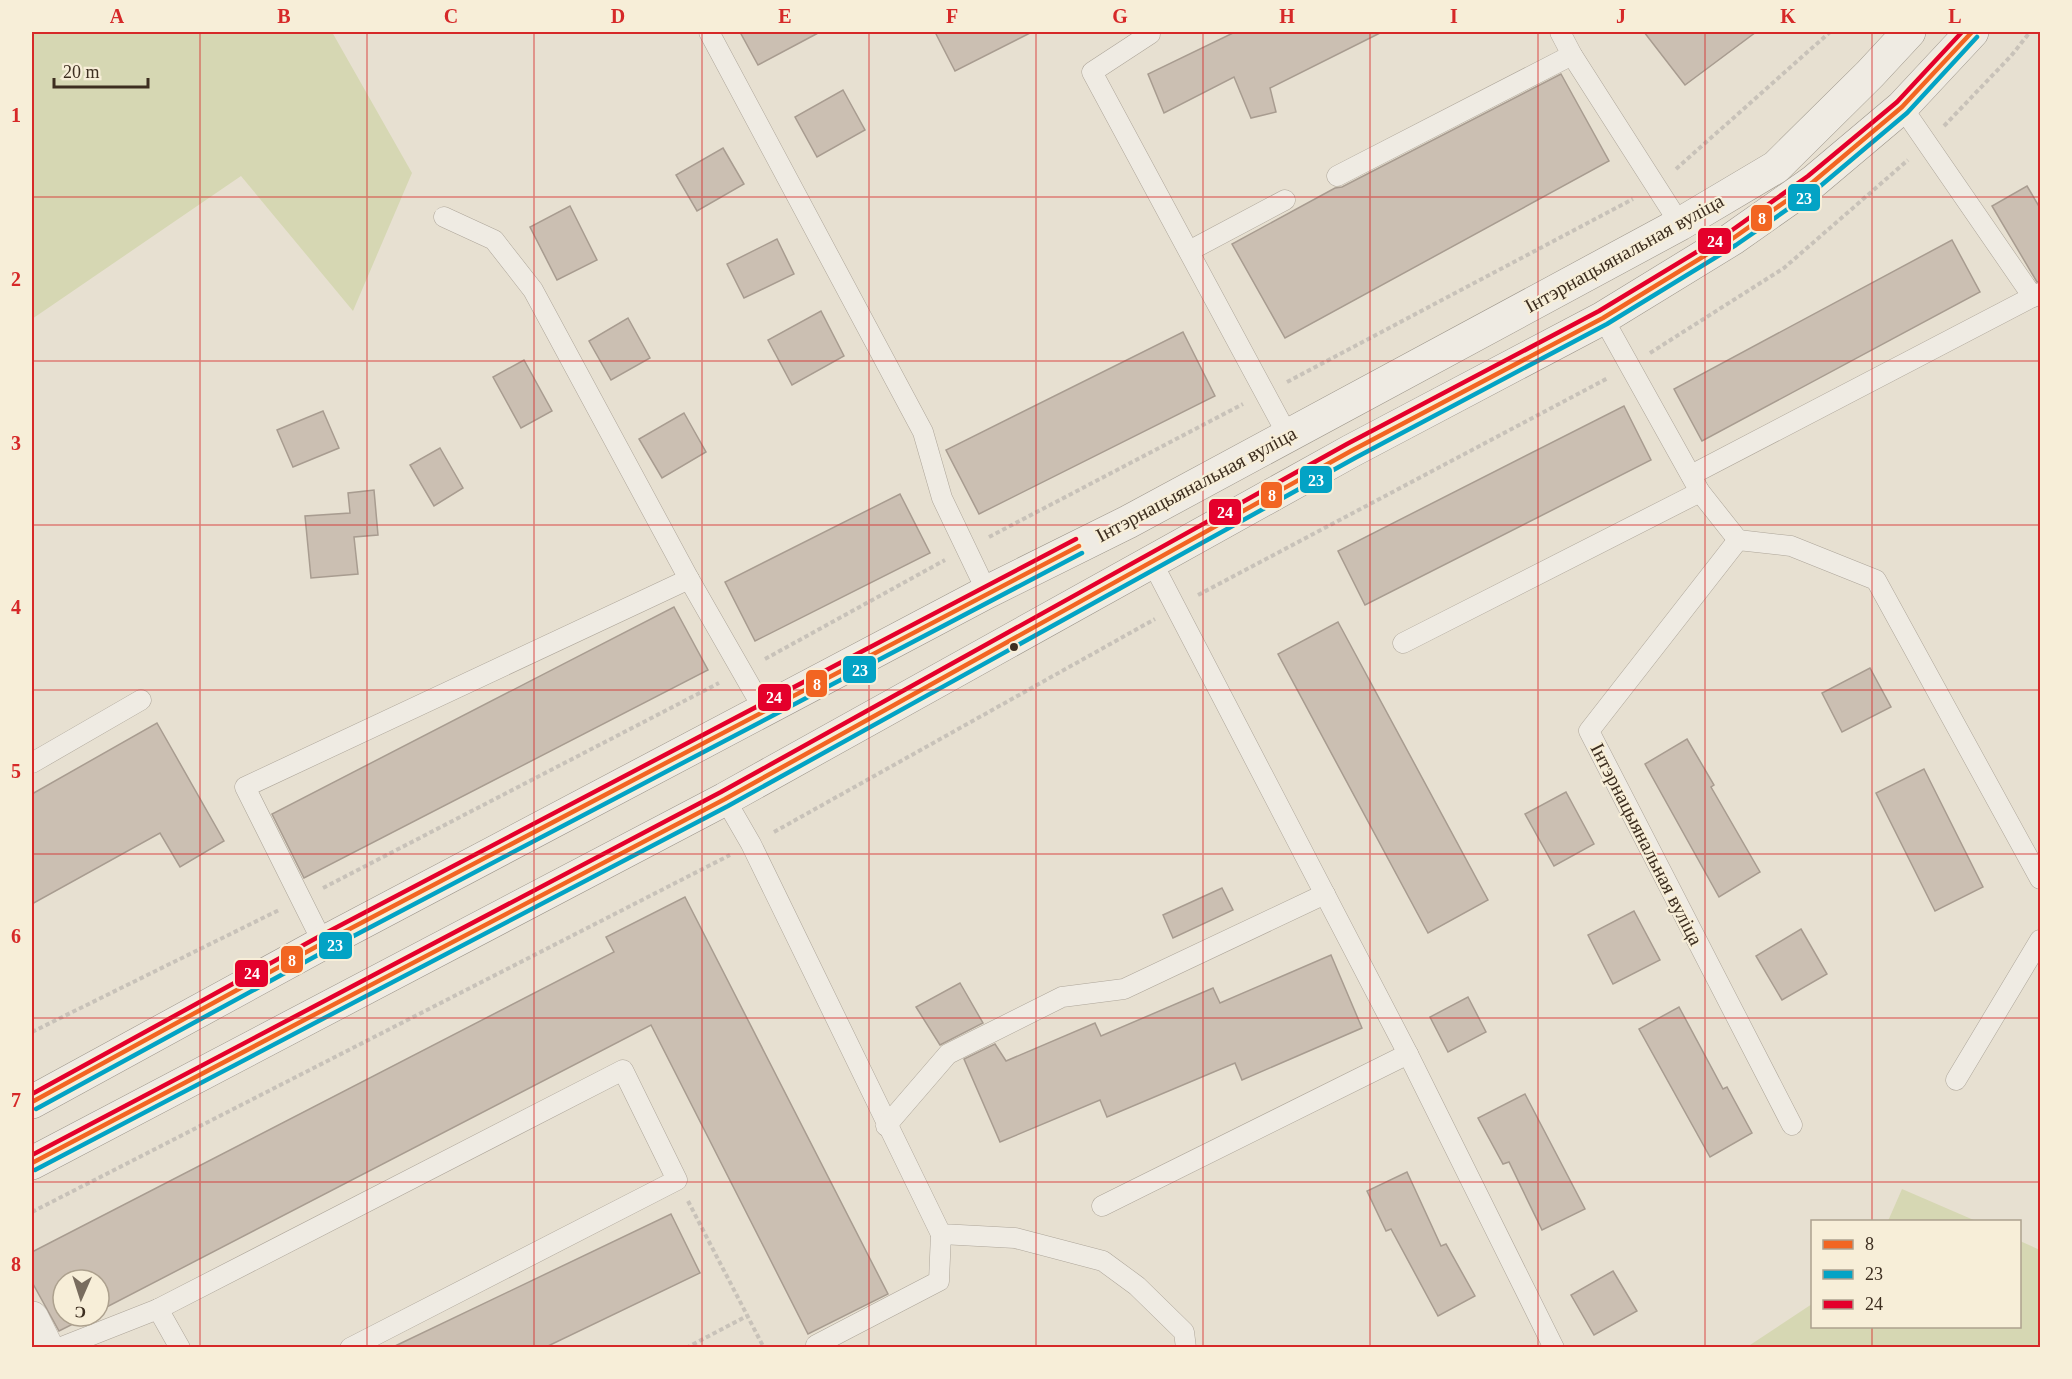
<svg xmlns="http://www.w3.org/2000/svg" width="2072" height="1379" viewBox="0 0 2072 1379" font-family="'Times New Roman',serif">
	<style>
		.green { fill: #d6d7b3 }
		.building { fill: #cbbfb2; stroke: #a89c90; stroke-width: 1.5 }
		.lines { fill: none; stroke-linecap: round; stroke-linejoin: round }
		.lane-casing { stroke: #ada599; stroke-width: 21 }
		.street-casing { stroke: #ada599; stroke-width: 34 }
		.secondary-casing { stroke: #9c958a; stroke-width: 34 }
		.path { stroke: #c8c2b9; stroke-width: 4; stroke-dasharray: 4.5 3; stroke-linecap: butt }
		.lane { stroke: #efebe3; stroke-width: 20 }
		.street { stroke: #efebe3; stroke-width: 33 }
		.secondary { stroke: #efebe3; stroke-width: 33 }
		.bus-1-casing { stroke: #f7eed8; stroke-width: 9 }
		.bus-2-casing { stroke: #f7eed8; stroke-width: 9 }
		.bus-3-casing { stroke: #f7eed8; stroke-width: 9 }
		.bus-1 { stroke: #f26522; stroke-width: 4.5 }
		.bus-2 { stroke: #03a3c5; stroke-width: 4.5 }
		.bus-3 { stroke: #e4002b; stroke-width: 4.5 }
		.grid { fill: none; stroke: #d62828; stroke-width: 1.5; stroke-opacity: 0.55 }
		.bus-dot { fill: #3d2e20; stroke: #f7eed8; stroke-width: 2 }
		.labels { text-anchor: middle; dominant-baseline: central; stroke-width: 4.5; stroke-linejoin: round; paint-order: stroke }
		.street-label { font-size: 20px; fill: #3d2e20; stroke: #f7eed8 }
		.line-badge { stroke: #f7eed8; stroke-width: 2 }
		.badge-label { font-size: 16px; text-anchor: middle; font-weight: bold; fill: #fff }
		.neatline { fill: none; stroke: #d62828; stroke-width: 2 }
		.grid-label { font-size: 20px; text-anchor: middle; font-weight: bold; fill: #d62828 }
	</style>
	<rect width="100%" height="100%" fill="#e7e0d1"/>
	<!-- green -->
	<g class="green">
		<polygon points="32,32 332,32 412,173 353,311 241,176 32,319"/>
		<polygon points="1902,1189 1976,1221 1888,1221"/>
		<polygon points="2020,1241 2040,1250 2040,1347 1747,1347 1812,1304 1812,1326 2020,1326"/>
	</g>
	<!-- building -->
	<g class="building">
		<polygon points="740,32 820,32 758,65"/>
		<polygon points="935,32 1032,32 955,71"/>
		<polygon points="1235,32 1382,32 1270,88 1276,112 1251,118 1234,77 1164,113 1148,74"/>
		<polygon points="1644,32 1756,32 1685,85"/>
		<polygon points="1561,74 1609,161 1285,338 1232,244 1335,188 1342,187"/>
		<polygon points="843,90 865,130 817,157 795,117"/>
		<polygon points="723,148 744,184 697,211 676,175"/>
		<polygon points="2027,186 2040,208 2040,281 2037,282 1992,206"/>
		<polygon points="570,206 597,260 557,280 530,227"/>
		<polygon points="777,239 794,274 744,298 727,264"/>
		<polygon points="1952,240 1980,292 1702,441 1674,389"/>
		<polygon points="821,311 844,356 792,385 768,340"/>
		<polygon points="628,318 650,358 611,380 589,341"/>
		<polygon points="1183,332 1215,396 979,514 946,450"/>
		<polygon points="524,360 552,411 521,428 493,377"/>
		<polygon points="1624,406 1651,460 1365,605 1338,551"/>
		<polygon points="323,411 339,448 293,467 277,430"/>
		<polygon points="684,413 706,452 662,478 639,439"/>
		<polygon points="440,448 463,488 434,506 410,465"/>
		<polygon points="374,490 378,535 354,537 358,574 311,578 305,516 350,513 348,493"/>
		<polygon points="900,494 930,553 755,641 725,582"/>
		<polygon points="674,607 708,670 304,878 272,814"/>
		<polygon points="1338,622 1488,900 1428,933 1278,654"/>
		<polygon points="1870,668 1891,707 1842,732 1822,693"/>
		<polygon points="157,723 224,841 180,867 160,833 32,904 32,794"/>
		<polygon points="1687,739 1714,785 1711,787 1760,872 1719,897 1645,764"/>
		<polygon points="1924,769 1983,887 1935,911 1876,793"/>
		<polygon points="1566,792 1594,844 1554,866 1525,814"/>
		<polygon points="1222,888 1233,910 1173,938 1163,915"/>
		<polygon points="685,897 888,1294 808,1334 651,1025 99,1311 99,1280 63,1280 63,1316 89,1316 59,1331 32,1282 32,1252 614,952 606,937"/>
		<polygon points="1634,911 1660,960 1613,984 1588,935"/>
		<polygon points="1801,929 1827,974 1782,1000 1756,956"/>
		<polygon points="1331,955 1362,1028 1242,1080 1235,1063 1107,1117 1100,1100 1000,1142 964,1059 995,1044 1006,1061 1095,1023 1101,1036 1213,988 1220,1003"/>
		<polygon points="960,983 983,1023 940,1045 916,1007"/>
		<polygon points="1468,997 1486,1032 1448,1052 1430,1017"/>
		<polygon points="1679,1007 1723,1089 1727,1087 1752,1133 1710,1157 1639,1029"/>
		<polygon points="1525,1094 1585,1209 1542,1230 1509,1162 1503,1164 1478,1118"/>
		<polygon points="1407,1172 1441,1246 1446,1244 1475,1296 1438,1316 1391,1229 1386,1231 1367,1191"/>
		<polygon points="671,1214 700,1273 546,1347 393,1347"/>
		<polygon points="1613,1271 1637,1311 1594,1335 1571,1295"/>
	</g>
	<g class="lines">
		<defs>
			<g id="lane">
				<polyline points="709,32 923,432 942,498 987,592"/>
				<polyline points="1150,32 1150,34 1092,72 1287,434"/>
				<polyline points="1560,32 1572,55 1680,224"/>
				<polyline points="1902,107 2033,297"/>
				<polyline points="1337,176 1572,55"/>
				<polyline points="444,217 494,240 533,290 689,579 764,710"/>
				<polyline points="1189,251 1285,200"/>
				<polyline points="1603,318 1700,492 1738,540"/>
				<polyline points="1691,475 2040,293"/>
				<polyline points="1152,562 1408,1054 1554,1348"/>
				<polyline points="1403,643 1700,492"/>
				<polyline points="32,763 141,700"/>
				<polyline points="725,799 751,844 941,1234 1015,1238 1103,1261 1137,1286 1184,1332 1186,1348"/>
				<polyline points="323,943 245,787 689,579"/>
				<polyline points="1956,1080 2040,940"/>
				<polyline points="1792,1125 1589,731 1738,540 1791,546 1876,580 2040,879"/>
				<polyline points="886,1126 948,1054 1062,997 1124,989 1325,894"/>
				<polyline points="1102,1206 1408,1054"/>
				<polyline points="158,1309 180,1348"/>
				<polyline points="816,1345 939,1281 941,1234"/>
				<polyline points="59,1348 158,1309 623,1070 677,1180 350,1348"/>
			</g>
			<polyline id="street" points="32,1318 47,1348"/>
			<g id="secondary">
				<polyline points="32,1102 323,943 987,592 1128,522 1680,224 1776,167 1870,74 1909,32"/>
				<polyline points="32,1163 725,799 1351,451 1603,318 1732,239 1813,182 1902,107 1972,32"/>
			</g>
		</defs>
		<!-- lane casing -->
		<use href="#lane" class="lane-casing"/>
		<!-- street casing -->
		<use href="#street" class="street-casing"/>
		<!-- secondary casing -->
		<use href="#secondary" class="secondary-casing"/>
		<!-- path -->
		<g class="path">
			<polyline points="1944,126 2011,56 2030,32"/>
			<polyline points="1676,169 1830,32"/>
			<polyline points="1650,353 1784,268 1908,160"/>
			<polyline points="1287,382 1633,199"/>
			<polyline points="989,537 1243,404"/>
			<polyline points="1198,595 1608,378"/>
			<polyline points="765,659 945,560"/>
			<polyline points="774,832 1155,619"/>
			<polyline points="323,888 719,683"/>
			<polyline points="32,1032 279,910"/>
			<polyline points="688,1201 764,1348"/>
			<polyline points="32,1212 730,855"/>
			<polyline points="686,1348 747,1316"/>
		</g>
		<!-- lane -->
		<use href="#lane" class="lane"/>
		<!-- street -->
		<use href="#street" class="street"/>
		<!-- secondary -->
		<use href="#secondary" class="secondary"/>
		<defs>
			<g id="bus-1">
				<polyline points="32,1102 323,943 1079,546"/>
				<polyline points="32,1163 725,799 1351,451 1603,318 1732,239 1813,182 1902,107 1972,32"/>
			</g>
			<g id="bus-2">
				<polyline points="36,1109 327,950 1082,553"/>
				<polyline points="35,1170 728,806 1355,458 1607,324 1736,245 1818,188 1907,113 1977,37"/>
			</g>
			<g id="bus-3">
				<polyline points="32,1094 320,936 1076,539"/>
				<polyline points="32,1155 721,792 1347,444 1599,311 1728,233 1808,176 1897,102 1962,32"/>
			</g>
		</defs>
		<!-- bus-1 casing -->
		<use href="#bus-1" class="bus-1-casing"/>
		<!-- bus-2 casing -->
		<use href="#bus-2" class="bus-2-casing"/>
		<!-- bus-3 casing -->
		<use href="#bus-3" class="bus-3-casing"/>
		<!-- bus-1 -->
		<use href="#bus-1" class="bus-1"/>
		<!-- bus-2 -->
		<use href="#bus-2" class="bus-2"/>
		<!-- bus-3 -->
		<use href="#bus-3" class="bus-3"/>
	</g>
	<!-- grid -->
	<path class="grid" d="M 200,32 L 200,1348M 367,32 L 367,1348M 534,32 L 534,1348M 702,32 L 702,1348M 869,32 L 869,1348M 1036,32 L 1036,1348M 1203,32 L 1203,1348M 1370,32 L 1370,1348M 1538,32 L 1538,1348M 1705,32 L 1705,1348M 1872,32 L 1872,1222M 32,197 L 2040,197M 32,361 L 2040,361M 32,525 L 2040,525M 32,690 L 2040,690M 32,854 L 2040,854M 32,1018 L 2040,1018M 32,1182 L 2040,1182M 1872,1326 L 1872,1348"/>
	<!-- markers -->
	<circle class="bus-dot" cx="1014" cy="647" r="5"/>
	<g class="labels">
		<!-- street labels -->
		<g class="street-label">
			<text transform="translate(1624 253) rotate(-29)">Інтэрнацыянальная вуліца</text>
			<text transform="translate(1196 484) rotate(-28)">Інтэрнацыянальная вуліца</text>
			<text transform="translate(1647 844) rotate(63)">Інтэрнацыянальная вуліца</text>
		</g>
	</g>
	<g class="line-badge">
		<rect x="1787" y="183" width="34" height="29" rx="6" fill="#03a3c5"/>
		<rect x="1750" y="204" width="23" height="28" rx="6" fill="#f26522"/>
		<rect x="1697" y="227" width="35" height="28" rx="6" fill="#e4002b"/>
		<rect x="1299" y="465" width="34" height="29" rx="6" fill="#03a3c5"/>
		<rect x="1260" y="481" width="23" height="28" rx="6" fill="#f26522"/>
		<rect x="1208" y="498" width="34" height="28" rx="6" fill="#e4002b"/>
		<rect x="842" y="655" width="35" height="29" rx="6" fill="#03a3c5"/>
		<rect x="805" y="669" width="23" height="29" rx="6" fill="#f26522"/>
		<rect x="757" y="683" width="35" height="29" rx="6" fill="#e4002b"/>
		<rect x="318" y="931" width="35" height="29" rx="6" fill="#03a3c5"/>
		<rect x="280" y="945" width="24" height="29" rx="6" fill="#f26522"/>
		<rect x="234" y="959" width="35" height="29" rx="6" fill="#e4002b"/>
	</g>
	<g class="badge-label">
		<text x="1804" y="204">23</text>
		<text x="1762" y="224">8</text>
		<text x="1715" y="247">24</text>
		<text x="1316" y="486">23</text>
		<text x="1272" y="501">8</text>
		<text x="1225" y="518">24</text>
		<text x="860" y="676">23</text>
		<text x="817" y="690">8</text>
		<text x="774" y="703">24</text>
		<text x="335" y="951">23</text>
		<text x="292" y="966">8</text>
		<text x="252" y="979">24</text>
	</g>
	<!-- border -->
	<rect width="2072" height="1379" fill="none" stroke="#f7eed8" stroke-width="66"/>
	<!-- legend -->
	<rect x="1811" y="1220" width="210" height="108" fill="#f7eed8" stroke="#ada18e" stroke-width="1.5"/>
	<rect x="1823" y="1240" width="30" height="9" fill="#f26522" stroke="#ada18e" stroke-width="1.5"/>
	<text x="1865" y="1250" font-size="18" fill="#3d2e20">8</text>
	<rect x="1823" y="1270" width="30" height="9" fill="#03a3c5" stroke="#ada18e" stroke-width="1.5"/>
	<text x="1865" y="1280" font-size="18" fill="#3d2e20">23</text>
	<rect x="1823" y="1300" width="30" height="9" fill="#e4002b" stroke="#ada18e" stroke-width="1.5"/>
	<text x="1865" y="1310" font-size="18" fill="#3d2e20">24</text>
	<!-- north arrow -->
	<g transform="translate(81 1298) rotate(183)"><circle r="28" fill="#f7eed8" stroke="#ada18e" stroke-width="1.5"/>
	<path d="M0-4.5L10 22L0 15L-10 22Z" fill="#786c5e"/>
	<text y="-9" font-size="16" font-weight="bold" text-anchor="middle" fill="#3d2e20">С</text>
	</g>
	<!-- scale -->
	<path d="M54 78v9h94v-9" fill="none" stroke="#3d2e20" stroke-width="3"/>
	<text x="63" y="78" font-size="18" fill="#3d2e20" stroke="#f7eed8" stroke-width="4.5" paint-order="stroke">20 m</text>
	<rect x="33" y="33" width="2006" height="1313" class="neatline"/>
	<g class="grid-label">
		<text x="117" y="23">A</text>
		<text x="284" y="23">B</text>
		<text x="451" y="23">C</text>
		<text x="618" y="23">D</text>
		<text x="785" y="23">E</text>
		<text x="952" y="23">F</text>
		<text x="1120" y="23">G</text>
		<text x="1287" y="23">H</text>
		<text x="1454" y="23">I</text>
		<text x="1621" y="23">J</text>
		<text x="1788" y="23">K</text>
		<text x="1955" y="23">L</text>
		<text x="16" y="122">1</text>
		<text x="16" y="286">2</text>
		<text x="16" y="450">3</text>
		<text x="16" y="614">4</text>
		<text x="16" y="778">5</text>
		<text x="16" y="943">6</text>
		<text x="16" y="1107">7</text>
		<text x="16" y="1271">8</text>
	</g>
</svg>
